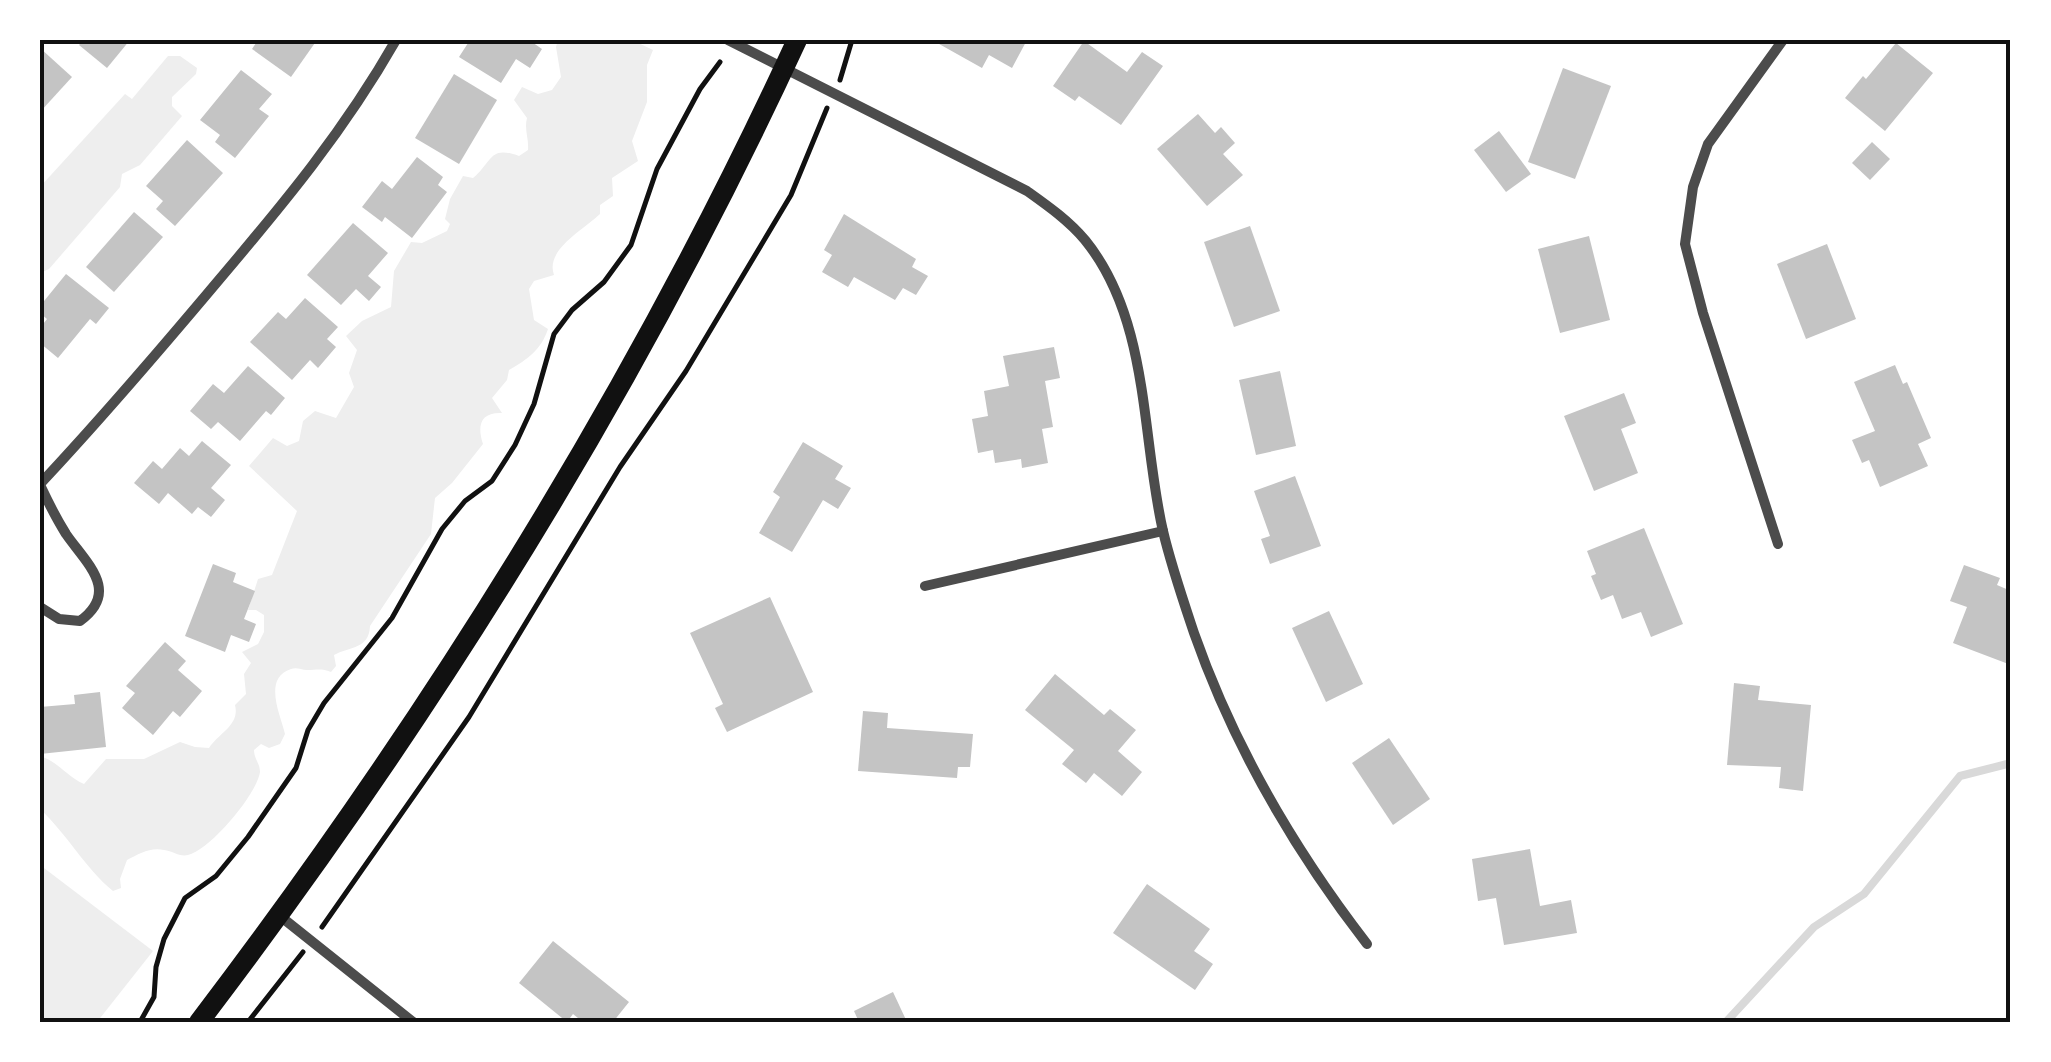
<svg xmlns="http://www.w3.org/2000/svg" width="2051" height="1062" viewBox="0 0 2051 1062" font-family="'Noto Sans',sans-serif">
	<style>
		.green { fill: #eee }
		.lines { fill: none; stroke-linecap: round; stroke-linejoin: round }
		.stream { stroke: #d9d9d9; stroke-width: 8 }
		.building { fill: #c4c4c4 }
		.path { stroke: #111; stroke-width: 5 }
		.minor { stroke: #4c4c4c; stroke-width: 10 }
		.secondary { stroke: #111; stroke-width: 20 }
		.neatline { fill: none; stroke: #111; stroke-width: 4 }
	</style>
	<rect width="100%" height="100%" fill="#fff"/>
	<!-- green -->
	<g class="green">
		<path d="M 558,40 L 632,40 L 653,50 L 647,65 L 647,102 L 632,141 L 638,161 L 612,178 L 613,196 L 600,205 L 600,214 C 582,231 545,250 554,275 L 534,281 L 529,289 L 534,320 L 548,329 C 541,350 528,359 509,370 L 507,380 L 492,398 L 502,413 C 480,412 477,426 483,444 L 452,483 L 435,498 L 431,534 L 370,626 C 369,649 351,646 334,655 L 336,666 L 331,672 C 321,668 317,670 307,670 C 301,670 297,667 291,669 C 262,678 281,716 285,734 L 280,744 L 269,748 L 261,744 L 254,750 C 254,759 260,763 260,772 C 257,794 210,850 188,855 C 179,857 173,851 164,850 C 150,847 139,854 127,860 L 120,879 L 121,888 L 113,891 C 85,868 67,834 40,809 L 40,756 C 59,762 66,776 84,784 L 106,759 L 144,759 L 180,742 L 195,747 L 209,748 C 220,732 240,725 235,705 L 246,694 L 244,674 L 251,663 L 242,652 L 258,644 L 264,632 L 264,615 L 256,610 L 248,610 L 258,579 L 272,575 L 297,511 L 249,466 L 273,438 L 287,446 L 299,441 L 303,421 L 315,411 L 336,418 L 354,387 L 349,373 L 357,350 L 346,336 L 362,321 L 391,307 L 394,271 L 411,242 L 422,243 L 447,231 L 450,224 L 445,219 L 450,199 L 463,176 L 473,178 C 493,161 489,145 519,156 L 528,150 C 529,138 524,130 527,118 L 514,100 L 522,87 L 538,94 L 552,90 L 561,77 L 556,47 Z"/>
		<polygon points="168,56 180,56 197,68 196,74 172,97 172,106 182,116 140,165 122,174 120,187 49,269 40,273 40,187 125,94 132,99"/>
		<polygon points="40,865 153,951 97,1022 40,1022"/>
	</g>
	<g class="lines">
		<!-- stream -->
		<polyline class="stream" points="1726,1022 1814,927 1864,894 1960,776 2011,763"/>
	</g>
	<!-- building -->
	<g class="building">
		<polygon points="83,40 130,40 107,68 79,45"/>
		<polygon points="258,40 317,40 291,77 252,49"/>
		<polygon points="470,40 529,40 542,49 530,68 516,59 501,83 459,57"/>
		<polygon points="932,40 1027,40 1012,68 989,55 982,68"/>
		<polygon points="1084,41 1127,72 1142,52 1163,66 1121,125 1079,96 1075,101 1053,86"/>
		<polygon points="1896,43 1933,73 1885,131 1845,98 1863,76 1866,79"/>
		<polygon points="40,48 72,77 40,112"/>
		<polygon points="1563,68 1611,86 1575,179 1528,162"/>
		<polygon points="241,70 272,94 259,109 269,116 235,158 215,142 220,135 200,120"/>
		<polygon points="454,74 497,100 459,164 415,138"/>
		<polygon points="1198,114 1215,133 1221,127 1235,143 1223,154 1243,175 1207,206 1157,149"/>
		<polygon points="1499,131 1531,174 1506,192 1474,150"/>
		<polygon points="187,140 223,173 175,226 156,209 163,201 146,186"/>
		<polygon points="1872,142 1890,159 1870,180 1852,163"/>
		<polygon points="417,157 443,177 438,185 447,192 412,238 385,217 382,222 362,207 382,181 392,189"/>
		<polygon points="134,212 163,237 114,292 86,267"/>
		<polygon points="844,214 916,259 912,267 928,276 916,295 903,288 895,300 854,277 848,287 822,272 832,255 824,250"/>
		<polygon points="353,223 388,253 368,276 381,287 369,301 356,289 341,305 307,275"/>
		<polygon points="1250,226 1280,311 1234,327 1204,242"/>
		<polygon points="1589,236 1610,320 1560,333 1538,249"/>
		<polygon points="1827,244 1856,319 1806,339 1777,264"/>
		<polygon points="66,274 109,308 96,324 90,319 58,358 40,343 40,328 47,319 40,313 40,306"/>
		<polygon points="305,298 338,327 327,339 336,347 318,368 310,360 292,380 250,342 278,312 286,319"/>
		<polygon points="1054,347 1060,378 1045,381 1053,427 1042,429 1048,463 1022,468 1021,459 995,463 993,450 978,453 972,419 988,416 984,391 1009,386 1003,356"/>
		<polygon points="1895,365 1903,384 1907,382 1931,438 1918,444 1928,466 1880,487 1869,460 1862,463 1852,440 1875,431 1854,382"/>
		<polygon points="248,366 285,398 271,415 266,411 240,441 218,422 211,429 190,411 213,384 224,393"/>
		<polygon points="1280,371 1296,446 1256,455 1239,380"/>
		<polygon points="1624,393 1636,423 1621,429 1638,473 1594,491 1564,416"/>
		<polygon points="202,441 231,465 211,488 225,500 211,517 198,507 192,514 168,493 159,504 134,483 153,461 162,469 180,448 189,456"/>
		<polygon points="803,442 843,466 835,479 851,488 838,509 823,500 792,552 759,533 780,497 773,492"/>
		<polygon points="1295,476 1321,546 1270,564 1261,539 1270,536 1254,491"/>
		<polygon points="1644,528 1683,624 1651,637 1641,612 1622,619 1613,595 1601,600 1591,576 1596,574 1587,551"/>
		<polygon points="213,564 236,573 233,582 255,591 244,619 256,624 249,642 231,635 225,652 185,636"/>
		<polygon points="1964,565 2000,578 1997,585 2011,591 2011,665 1953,643 1967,607 1950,601"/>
		<polygon points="770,597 813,692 727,732 715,708 723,704 690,633"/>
		<polygon points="1329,611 1363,684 1326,702 1292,628"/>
		<polygon points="165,642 186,661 178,670 202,691 180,717 173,711 153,735 122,708 135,693 126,686"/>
		<polygon points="1055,674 1104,715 1110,709 1136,730 1118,751 1142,772 1122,796 1094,773 1086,783 1062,764 1074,750 1025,710"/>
		<polygon points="1734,683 1760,686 1758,700 1811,705 1803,791 1779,788 1781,767 1727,765"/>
		<polygon points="100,692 106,747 40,754 40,707 75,704 74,695"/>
		<polygon points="863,711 888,713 887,728 973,734 970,767 958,767 957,778 858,771"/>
		<polygon points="1389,738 1430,799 1393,825 1352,763"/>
		<polygon points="1530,849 1540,906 1571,900 1577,933 1504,945 1496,898 1478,901 1472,859"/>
		<polygon points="1147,884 1210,929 1194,951 1213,964 1195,990 1113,933"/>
		<polygon points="553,941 629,1002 613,1022 583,1022 573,1014 567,1022 519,983"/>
		<polygon points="893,992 907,1022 859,1022 854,1011"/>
	</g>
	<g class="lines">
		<!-- path -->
		<g class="path">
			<polyline points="840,80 852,40"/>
			<polyline points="322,927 469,717 620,467 686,371 791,195 827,108"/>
			<polyline points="140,1022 154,997 156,967 164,939 185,898 216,876 248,837 296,768 308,730 324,703 392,618 442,529 465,501 492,481 515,445 534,404 554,334 572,310 604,282 631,245 657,169 700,89 720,62"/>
			<polyline points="248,1022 303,952"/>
		</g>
		<!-- minor -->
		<g class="minor">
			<path d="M 728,40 L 1027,191 C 1048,206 1068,220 1085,240 C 1150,320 1141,436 1163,531 C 1171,565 1183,600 1194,633 C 1234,747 1293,848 1367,944"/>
			<path d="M 40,484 C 102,418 160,350 218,281 C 285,202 344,131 396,40"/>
			<path d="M 40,485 C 48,502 56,518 66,534 C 86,563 121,591 80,621 L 59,619 L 40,607"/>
			<polyline points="1778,544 1703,313 1685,244 1693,187 1708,144 1783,40"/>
			<polyline points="925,586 1163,531"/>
			<polyline points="280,916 413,1022"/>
		</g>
		<!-- secondary -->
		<path class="secondary" d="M 199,1022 C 432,716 636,389 797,40"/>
	</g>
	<!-- border -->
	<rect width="2051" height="1062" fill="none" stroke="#ffffff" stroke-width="85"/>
	<rect x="42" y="42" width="1966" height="978" class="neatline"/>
</svg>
